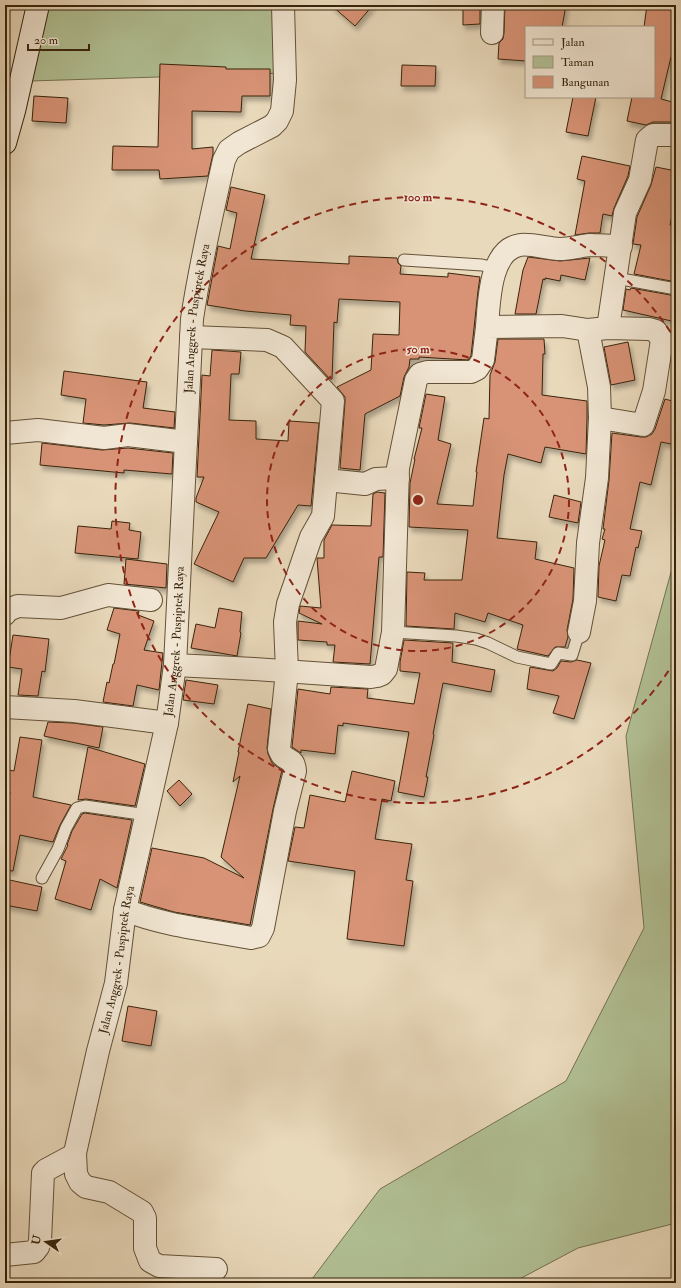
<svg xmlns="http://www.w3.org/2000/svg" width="681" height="1288" viewBox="0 0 681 1288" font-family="'IM FELL Double Pica',serif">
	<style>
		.green { fill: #b1c094; stroke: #747250 }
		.building { fill: #d89376; stroke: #38240c; filter: url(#shadow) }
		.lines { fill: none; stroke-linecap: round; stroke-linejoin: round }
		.lane-casing { stroke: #645138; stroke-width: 13 }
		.street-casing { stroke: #645138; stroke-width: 24 }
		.secondary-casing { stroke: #38240c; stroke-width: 24 }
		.lane { stroke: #f1e6d3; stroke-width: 11 }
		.street { stroke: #f1e6d3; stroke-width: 22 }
		.secondary { stroke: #f1e6d3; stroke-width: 22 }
		.ring { fill: none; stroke: #8f2418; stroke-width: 2; stroke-dasharray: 7 5 }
		.labels { text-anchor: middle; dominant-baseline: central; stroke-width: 3; stroke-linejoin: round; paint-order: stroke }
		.street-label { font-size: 12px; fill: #38240c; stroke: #f1e6d3 }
		.centre { fill: #8f2418; stroke: #f1e6d3; stroke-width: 2 }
		.ring-label { font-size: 12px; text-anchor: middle; font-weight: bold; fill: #8f2418; stroke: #f1e6d3; stroke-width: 3; stroke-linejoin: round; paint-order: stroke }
	</style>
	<defs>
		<filter id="shadow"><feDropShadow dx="2.5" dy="4.5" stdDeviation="2" flood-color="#0004"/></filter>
	</defs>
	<rect width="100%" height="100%" fill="#e9d9bb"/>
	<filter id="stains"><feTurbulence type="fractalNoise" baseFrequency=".005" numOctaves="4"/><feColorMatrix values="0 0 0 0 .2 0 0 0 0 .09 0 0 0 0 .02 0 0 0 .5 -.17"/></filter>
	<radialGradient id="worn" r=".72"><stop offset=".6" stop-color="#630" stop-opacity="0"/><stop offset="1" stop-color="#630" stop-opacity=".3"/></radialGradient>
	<!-- green -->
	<g class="green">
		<polygon points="45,5 289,5 286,73 30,81"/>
		<polygon points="676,554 676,1223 578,1248 512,1283 309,1283 380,1189 566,1081 644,928 626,736"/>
	</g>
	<!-- building -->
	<g class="building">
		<polygon points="331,5 373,5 355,26"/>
		<polygon points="463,5 480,5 480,24 463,25"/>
		<polygon points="505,5 566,5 562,27 526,27 526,61 498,59 499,43 503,39 504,33"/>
		<polygon points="647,5 676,5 676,57 671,57 661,99 676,103 676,122 653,122 646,125 627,121 632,97 654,97 654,27 644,27"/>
		<polygon points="160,64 226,67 226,69 270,69 270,96 242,96 241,112 192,111 192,149 213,147 213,154 208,176 160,179 159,170 112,170 113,146 158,147"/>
		<polygon points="402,65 436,66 435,86 401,86"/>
		<polygon points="34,96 68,98 66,123 32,121"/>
		<polygon points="573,97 596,97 588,136 566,132"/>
		<polygon points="582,156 630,166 628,176 614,208 612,216 603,214 600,233 589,233 575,235 585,181 577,179"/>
		<polygon points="656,167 676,171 676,196 670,225 676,227 676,282 634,274 641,245 633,244 637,217 651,185"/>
		<polygon points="231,187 265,195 251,259 349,264 349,256 397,258 398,263 401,266 400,274 448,277 448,273 480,277 478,291 471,356 468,360 419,357 419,359 410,359 409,367 404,377 400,396 365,414 360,470 340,468 345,402 345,397 337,387 371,370 373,334 399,335 400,302 339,299 337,323 334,322 332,379 330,379 305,352 306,326 290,325 291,315 245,311 207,305 218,246 230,249 237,213 226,210"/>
		<polygon points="528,257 560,261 590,258 585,280 561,275 560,281 545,278 545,280 543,279 536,314 515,314 523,270"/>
		<polygon points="631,288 676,296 676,322 623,310 626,289 630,290"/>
		<polygon points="498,339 544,339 545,354 543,354 542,395 587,401 587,418 586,454 545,447 541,463 508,454 504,475 497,538 537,542 535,559 574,568 573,599 567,630 568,637 565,647 555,647 548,656 517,649 523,625 488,613 485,622 455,613 454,629 406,626 407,572 425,573 424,580 462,580 468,530 409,527 410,483 415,459 414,459 422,428 419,428 426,394 445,397 438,440 451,444 437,504 473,506 477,472 476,472 484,418 489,419 490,375 495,362"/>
		<polygon points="628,342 635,380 611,385 604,347"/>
		<polygon points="212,350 241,352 239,374 231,374 229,420 256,421 256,439 288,441 289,421 319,423 311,506 298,505 266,558 244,558 233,582 194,564 219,512 196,502 196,498 204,477 197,477 202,375 210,376"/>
		<polygon points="64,371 147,382 143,408 175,412 174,428 130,423 104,425 83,423 86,399 61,395"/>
		<polygon points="665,399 676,402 676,445 661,442 651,485 640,482 630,529 642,531 638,548 636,547 630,576 622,575 616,601 598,597 599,566 605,540 602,539 605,529 603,529 609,480 612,433 641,437 646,437 652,434 655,429"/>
		<polygon points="42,443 102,450 128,448 173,453 172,474 124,470 124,473 40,465"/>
		<polygon points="377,492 385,493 383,557 379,557 370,664 333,662 335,645 327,645 327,642 298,640 298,621 322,624 299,613 300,607 300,606 321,608 317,558 324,558 324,540 332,525 371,526 373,494"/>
		<polygon points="554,495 581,502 578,523 549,517"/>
		<polygon points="112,521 130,523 129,530 141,532 138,559 75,553 78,526 111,529"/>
		<polygon points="126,559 167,564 166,588 124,584"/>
		<polygon points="114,608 139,611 138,615 154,621 144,650 163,653 159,690 137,685 133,706 103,702 107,682 109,683 113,664 114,664 120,634 107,630"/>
		<polygon points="219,608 242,612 240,632 241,633 237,656 191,648 196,624 215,628"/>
		<polygon points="13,635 49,639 45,672 42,671 38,696 18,695 22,669 8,667"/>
		<polygon points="404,640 453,643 452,662 495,670 491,692 443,683 433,734 434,735 426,777 428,777 424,797 398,792 409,732 343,723 343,726 338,725 335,754 301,750 301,753 292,747 298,689 330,694 331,687 368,689 367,698 414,704 420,673 400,671 400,662"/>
		<polygon points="577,660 591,663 574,719 553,713 559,696 527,689 530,667 553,671 557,668 561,661 571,662"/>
		<polygon points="186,680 218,685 214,704 183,700"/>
		<polygon points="248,704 271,709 267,748 268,754 272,763 282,770 273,809 250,925 174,912 140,902 152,848 204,858 244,878 221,857 240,776 233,782 239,752 238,752"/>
		<polygon points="48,722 73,723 103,727 99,748 44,736"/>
		<polygon points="20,737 42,740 33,797 71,805 60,825 53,842 20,835 13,871 5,870 5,816 10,792 5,791 5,769 14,771"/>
		<polygon points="88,747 145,764 135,806 86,799 78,800"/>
		<polygon points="352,771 395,781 391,801 382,799 375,839 412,844 406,880 413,881 404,946 347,939 355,871 288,861 295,827 304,828 310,795 345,802"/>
		<polygon points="179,780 192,794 180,806 167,791"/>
		<polygon points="85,813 132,820 117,888 100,879 91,910 55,899 66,861 61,859 68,845 67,845 72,831 82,814"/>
		<polygon points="5,879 42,887 37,911 5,905"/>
		<polygon points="128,1006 157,1011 151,1046 122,1041"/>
	</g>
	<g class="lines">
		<defs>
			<g id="lane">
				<polyline points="404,260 482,265 495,268"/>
				<polyline points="616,278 676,289"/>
				<polyline points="393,632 456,636 476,639 488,643 517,657 551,664 558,653 572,655 579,632"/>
				<polyline points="42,878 58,849 66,828 77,808 85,806 147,815"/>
			</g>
			<g id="street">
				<polyline points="492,33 493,5"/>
				<path d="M 487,327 C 489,304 489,250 520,245 C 530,243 549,249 560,249 C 570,249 580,246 590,245 C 600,245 611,246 621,246"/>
				<polyline points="608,328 625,213 640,180 647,140 653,135 676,135"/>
				<polyline points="5,433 38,430 104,438 128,435 186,442"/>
				<polyline points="326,480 365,484 376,479 398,478"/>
				<polyline points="5,614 8,610 18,606 61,608 108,595 151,600"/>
				<polyline points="579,632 585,601 588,543 597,478 600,418 599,387 588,330"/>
				<polyline points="175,665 254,669 371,677 377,676 382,674 386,669 393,632 398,468 416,380 420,374 427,372 471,372 477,369 483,360 487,327 562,326 588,330 608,328 649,329 656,331 662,340 654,391 643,425 600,418"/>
				<polyline points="5,707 74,711 167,723"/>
				<path d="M 125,910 C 165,926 209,930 251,938 L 259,936 L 263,928 L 285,811 L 295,771 C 294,758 289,762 282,755 C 281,754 280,751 279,749 L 287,671 L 285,622 L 288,604 L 311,537 L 323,516 L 333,401 L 283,347 L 267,340 L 191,337"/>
				<polyline points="75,1153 76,1174 80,1182 86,1187 109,1192 142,1212 145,1218 145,1248 150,1261 159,1266 216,1269"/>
				<path id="s1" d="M 5,1255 L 34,1252 L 38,1247 L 40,1241 L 43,1173 L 46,1170 L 72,1156 L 75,1153 L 98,1051 L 116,983 L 125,910 L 167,723 L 175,665 L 192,319 C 200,265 212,213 224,160 L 229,150 L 239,143 L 272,126 L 277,121 L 282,111 L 285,80 L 283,5"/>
			</g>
			<polyline id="secondary" points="5,143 14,111 38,5"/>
		</defs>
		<!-- lane casing -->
		<use href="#lane" class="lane-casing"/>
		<!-- street casing -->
		<use href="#street" class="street-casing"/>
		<!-- secondary casing -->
		<use href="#secondary" class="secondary-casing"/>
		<!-- lane -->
		<use href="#lane" class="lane"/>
		<!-- street -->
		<use href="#street" class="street"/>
		<!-- secondary -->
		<use href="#secondary" class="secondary"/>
	</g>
	<!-- distance rings -->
	<g class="ring">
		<circle cx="418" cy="500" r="151"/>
		<path d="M675 661A303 303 0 1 1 675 339"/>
	</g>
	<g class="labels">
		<!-- street labels -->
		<g class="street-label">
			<text stroke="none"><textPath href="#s1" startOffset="994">Jalan Anggrek - Puspiptek Raya</textPath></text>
			<text stroke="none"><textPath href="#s1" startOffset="670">Jalan Anggrek - Puspiptek Raya</textPath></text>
			<text stroke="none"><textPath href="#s1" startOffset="346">Jalan Anggrek - Puspiptek Raya</textPath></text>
		</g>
	</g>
	<circle cx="418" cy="500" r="6" class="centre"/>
	<g class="ring-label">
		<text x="418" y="201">100 m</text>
		<text x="418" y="353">50 m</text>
	</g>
	<!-- margin -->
	<rect width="681" height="1288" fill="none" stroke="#e9d9bb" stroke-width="20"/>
	<rect x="6" y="6" width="669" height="1276" fill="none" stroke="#38240c" stroke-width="2"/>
	<rect x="10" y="10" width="661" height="1268" fill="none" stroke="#38240c"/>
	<!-- legend -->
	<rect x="525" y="26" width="130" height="72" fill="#f1e6d3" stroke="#a79883"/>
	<rect x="533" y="39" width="20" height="6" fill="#f1e6d3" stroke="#a79883"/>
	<text x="561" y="46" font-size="12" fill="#38240c">Jalan</text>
	<rect x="533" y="56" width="20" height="12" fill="#b1c094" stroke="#a79883"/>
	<text x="561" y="66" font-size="12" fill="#38240c">Taman</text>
	<rect x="533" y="76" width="20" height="12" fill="#d89376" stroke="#a79883"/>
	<text x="561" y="86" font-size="12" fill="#38240c">Bangunan</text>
	<!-- north arrow -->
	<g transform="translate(46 1242) rotate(283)" stroke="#f1e6d3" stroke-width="3" paint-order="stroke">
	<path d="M0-3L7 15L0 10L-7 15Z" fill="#38240c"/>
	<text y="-6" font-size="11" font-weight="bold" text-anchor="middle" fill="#38240c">U</text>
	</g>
	<!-- scale -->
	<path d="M28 44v6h61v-6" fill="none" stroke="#38240c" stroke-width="2"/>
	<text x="34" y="44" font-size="12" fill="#38240c" stroke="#f1e6d3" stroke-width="3" paint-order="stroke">20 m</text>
	<rect width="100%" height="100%" filter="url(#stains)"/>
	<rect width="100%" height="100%" fill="url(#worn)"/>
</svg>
